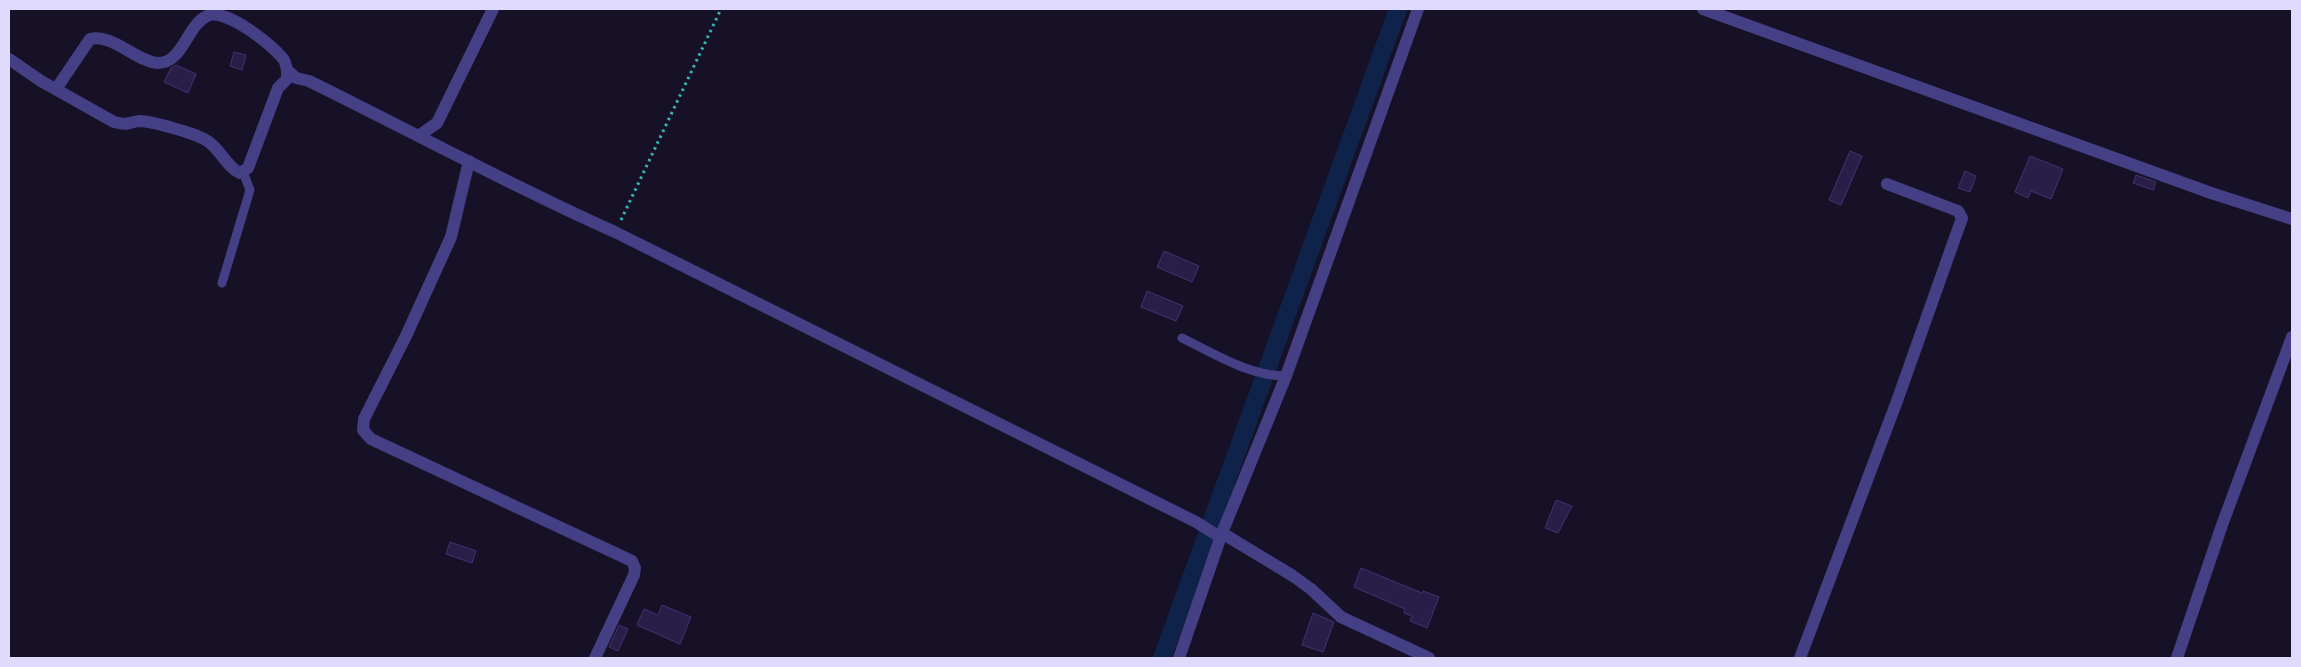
<svg xmlns="http://www.w3.org/2000/svg" width="2301" height="667" viewBox="0 0 2301 667" font-family="'Archivo Narrow',sans-serif">
	<style>
		.lines { fill: none; stroke-linecap: round; stroke-linejoin: round }
		.canal { stroke: #0f2249; stroke-width: 18 }
		.building { fill: #291e48; stroke: #423273 }
		.path { stroke: #36b5b5; stroke-width: 3; stroke-dasharray: 2.5 4; stroke-linecap: butt }
		.lane { stroke: #453f85; stroke-width: 9 }
		.street { stroke: #453f85; stroke-width: 12 }
	</style>
	<rect width="100%" height="100%" fill="#171128"/>
	<g class="lines">
		<!-- canal -->
		<polyline class="canal" points="1162,658 1398,9"/>
	</g>
	<!-- building -->
	<g class="building">
		<polygon points="234,52 246,55 242,70 230,66"/>
		<polygon points="176,65 196,74 188,93 164,82 171,68"/>
		<polygon points="1850,151 1862,156 1841,205 1829,200"/>
		<polygon points="2030,156 2063,169 2051,199 2031,191 2028,198 2015,192"/>
		<polygon points="1965,171 1976,176 1970,192 1958,188"/>
		<polygon points="2136,175 2156,182 2153,190 2133,183"/>
		<polygon points="1164,251 1199,266 1192,282 1157,267"/>
		<polygon points="1147,291 1183,306 1176,321 1141,307"/>
		<polygon points="1556,500 1572,506 1558,533 1545,528"/>
		<polygon points="450,542 476,551 472,563 446,554"/>
		<polygon points="1361,568 1422,593 1423,591 1439,597 1427,628 1410,621 1412,616 1404,613 1405,609 1354,587"/>
		<polygon points="662,605 691,617 680,644 637,625 644,609 658,615"/>
		<polygon points="1313,613 1334,622 1323,652 1302,645"/>
		<polygon points="619,625 628,629 618,651 609,647"/>
	</g>
	<g class="lines">
		<!-- path -->
		<polyline class="path" points="621,220 721,9"/>
		<!-- lane -->
		<g class="lane">
			<polyline points="222,283 250,190 243,172"/>
			<path d="M 1182,338 C 1215,354 1249,376 1286,376"/>
		</g>
		<!-- street -->
		<g class="street">
			<polyline points="1703,9 2211,193 2292,219"/>
			<path d="M 9,59 L 41,81 L 114,122 C 131,126 127,122 140,121 C 151,121 193,133 204,139 C 219,146 226,167 240,173 L 248,168 L 278,88 L 287,79 L 287,70 L 296,78 L 309,81 C 411,131 511,186 615,232 L 1196,522 L 1220,537 L 1222,533 L 1293,576 L 1311,589 L 1341,617 L 1429,658"/>
			<path d="M 56,89 L 90,39 C 112,33 137,62 158,63 C 183,63 187,25 207,16 C 225,7 273,45 284,60 C 286,63 286,67 287,70"/>
			<polyline points="420,135 437,123 493,9"/>
			<polyline points="469,161 451,237 406,336 364,419 363,430 371,439 632,561 635,568 634,575 595,658"/>
			<polyline points="1179,658 1222,533 1286,376 1418,9"/>
			<polyline points="1800,658 1897,401 1962,218 1958,211 1887,184"/>
			<polyline points="2177,658 2222,525 2292,337"/>
		</g>
	</g>
	<!-- border -->
	<rect width="2301" height="667" fill="none" stroke="#e0dafd" stroke-width="20"/>
</svg>
